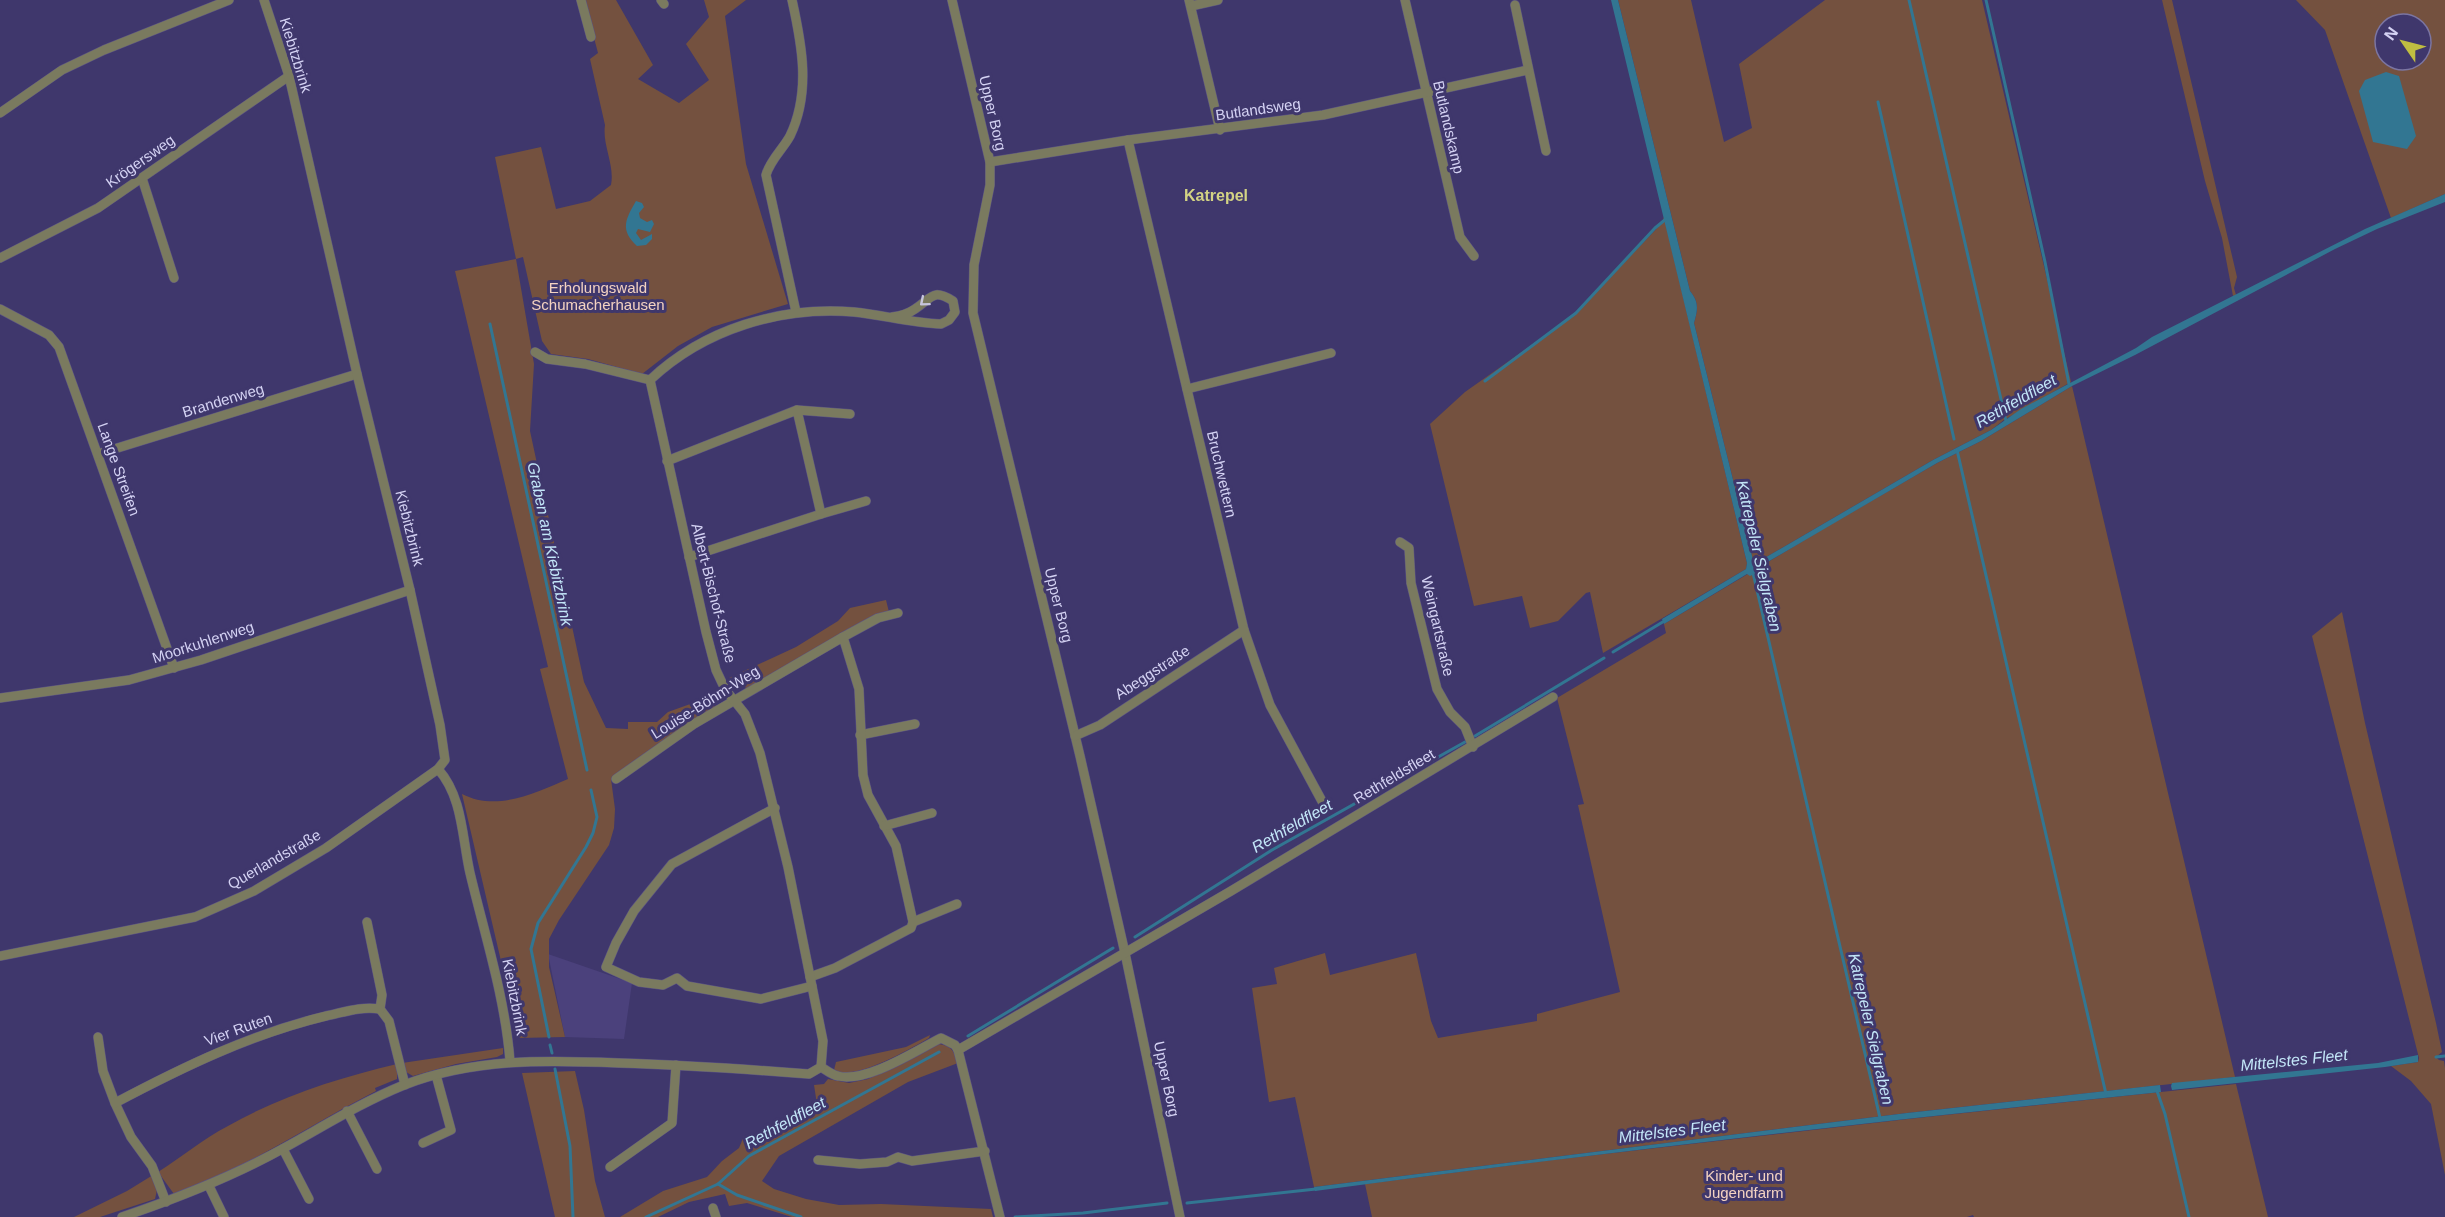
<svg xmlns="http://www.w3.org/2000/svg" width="2445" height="1217" viewBox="0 0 2445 1217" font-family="Helvetica,sans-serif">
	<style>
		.built { fill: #4b417c }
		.green { fill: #74513f; fill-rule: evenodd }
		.water { fill: #327692 }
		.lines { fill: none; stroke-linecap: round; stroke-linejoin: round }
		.stream { stroke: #327692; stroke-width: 3 }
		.street-casing { stroke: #5a5384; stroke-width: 10 }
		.street { stroke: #7a7a5f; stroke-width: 9 }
		.oneway { stroke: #c6c5dd }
		.labels { text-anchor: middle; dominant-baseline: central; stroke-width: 6; stroke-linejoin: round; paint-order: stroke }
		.street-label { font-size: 15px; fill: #d4d2f3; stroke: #3f376c }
		.park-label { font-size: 15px; fill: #f3d2c1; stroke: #3f376c }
		.neighbourhood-label { font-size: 16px; font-weight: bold; fill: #d3d384; stroke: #3f376c }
		.water-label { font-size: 16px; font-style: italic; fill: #c3e6f8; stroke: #3f376c }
	</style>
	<rect width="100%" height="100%" fill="#3f376c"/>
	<!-- built -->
	<polygon class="built" points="548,954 632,983 624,1039 565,1037"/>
	<!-- green -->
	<g class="green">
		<path d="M 584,0 L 616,0 L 653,65 L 638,79 L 679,103 L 709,80 L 686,44 L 709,17 L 704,0 L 746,0 L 725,16 L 746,164 L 788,304 L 712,327 L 678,346 L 642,374 L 588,359 L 551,354 L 542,341 L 523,257 L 516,259 L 534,364 L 530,431 L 584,682 L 606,728 L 628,729 L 628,722 L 657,722 L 668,712 L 707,698 L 718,707 L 611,779 L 615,809 L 614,828 L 609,845 L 559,920 L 549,939 L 549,967 L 565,1037 L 519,1038 L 462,794 C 497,812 535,793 568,779 L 540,669 L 548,667 L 455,271 L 516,259 L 495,157 L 541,147 L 556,209 L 590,201 L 611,185 C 615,165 602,145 605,125 L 590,59 L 598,53 Z"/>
		<path d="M 1618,0 L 1691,0 L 1724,142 L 1752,128 L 1739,64 L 1825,0 L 1982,0 L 2071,382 L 2004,420 L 1991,430 L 1933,460 L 1756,563 L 1753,560 L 1694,323 C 1698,309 1699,302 1690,291 Z"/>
		<polygon points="2162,0 2172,0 2237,277 2234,288 2236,295 2233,296 2222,238 2205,181"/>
		<path d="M 2296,0 L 2445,0 L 2445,194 L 2391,218 L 2325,30 ZM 2385,24 L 2421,24 L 2421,60 L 2385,60 Z"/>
		<polygon points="1664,217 1747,563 1746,569 1603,653 1590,592 1586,593 1558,621 1530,628 1522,596 1474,606 1430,424 1465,392 1574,315 1661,224"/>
		<polygon points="2072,386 2235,1077 1907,1113 1314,1187 1295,1097 1269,1102 1252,988 1277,984 1274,968 1325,953 1330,975 1416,953 1431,1021 1438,1038 1537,1021 1537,1014 1620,992 1578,805 1584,804 1557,698 1666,633 1664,624 1823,529 1937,463 1981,441"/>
		<polygon points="886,600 889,612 748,689 729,678 796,647 838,621 850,608"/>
		<polygon points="2342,612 2365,723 2436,1023 2442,1052 2436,1057 2439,1060 2444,1061 2445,1068 2445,1175 2431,1104 2411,1081 2391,1066 2418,1062 2419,1058 2312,636"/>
		<path d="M 930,1035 L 929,1038 C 910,1049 854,1082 834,1070 L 836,1062 L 906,1047 Z"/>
		<path d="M 939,1044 C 952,1046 954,1051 958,1063 L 908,1082 L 779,1156 L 762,1181 L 774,1189 L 806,1199 L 839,1205 L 881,1204 L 991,1209 L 993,1217 L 792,1217 L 747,1203 L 729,1206 L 725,1194 L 689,1202 L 658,1217 L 620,1217 L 663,1191 L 707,1177 L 722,1161 L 739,1148 L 744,1136 L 765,1142 L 818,1111 L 814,1085 L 824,1084 L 828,1079 L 849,1083 L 868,1079 Z"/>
		<polygon points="503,1048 503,1054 497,1057 456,1064 413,1076 406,1072 402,1063"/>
		<path d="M 397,1064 L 397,1079 L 375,1088 L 376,1091 C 308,1126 246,1169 174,1194 L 158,1172 C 182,1157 203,1139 228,1126 C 281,1096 338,1078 397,1064 Z"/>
		<polygon points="575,1071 584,1110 595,1181 605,1217 555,1217 522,1073"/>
		<polygon points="2236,1084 2268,1217 1974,1217 1973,1215 1967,1217 1372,1217 1365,1184 1535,1162 1908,1119"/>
		<polygon points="153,1175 157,1190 155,1199 100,1217 74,1217 127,1191"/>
	</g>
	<!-- water -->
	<g class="water">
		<path d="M 1611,0 L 1618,0 L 1690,291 C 1699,302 1698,309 1694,323 L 1753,560 L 1756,563 L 1933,460 L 1991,430 L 2021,409 L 2136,348 L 2152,337 L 2365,229 L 2445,194 L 2445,202 L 2377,229 L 2335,249 L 2135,355 L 2072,386 L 1981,441 L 1937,463 L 1759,567 L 1756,573 L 1750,576 L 1747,574 L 1664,624 L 1662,619 L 1746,569 L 1747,563 Z"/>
		<polygon points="2386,72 2399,76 2416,136 2407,149 2373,142 2359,91 2365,80"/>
		<path d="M 636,201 L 642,203 L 644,207 L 639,213 L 640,218 L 647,222 L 652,220 L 654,224 L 650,232 L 638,229 L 636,233 L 641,240 L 652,234 L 652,239 L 646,245 L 637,246 C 620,230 625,220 636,201 Z"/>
		<polygon points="2418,1055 2418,1062 2385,1067 2172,1090 2171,1086 2172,1083 2378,1063"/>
		<path d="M 2160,1085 L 2161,1092 C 1879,1121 1596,1153 1315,1191 L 1314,1187 L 1907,1113 Z"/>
	</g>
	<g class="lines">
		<!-- stream -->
		<g class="stream">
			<polyline points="1909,0 2006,421"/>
			<polyline points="1986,0 2045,262 2069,384"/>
			<polyline points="1878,102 1954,439"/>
			<polyline points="490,324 587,770"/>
			<polyline points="1485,381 1576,313 1655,228 1666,219"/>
			<polyline points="1957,450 2106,1094"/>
			<polyline points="1753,573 1880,1118"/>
			<polyline points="1613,652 1666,620"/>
			<polyline points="1475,736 1604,658"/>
			<polyline points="1135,937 1272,850 1465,742"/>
			<polyline points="968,1036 1113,948"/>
			<polyline points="549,1037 531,949 538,923 586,847 593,833 597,817 591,790"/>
			<polyline points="550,1045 552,1053"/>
			<polyline points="2436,1057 2445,1056"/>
			<polyline points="555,1069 570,1146 573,1217"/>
			<polyline points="2157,1091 2165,1114 2189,1217"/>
			<polyline points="718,1184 737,1195 801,1217"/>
			<polyline points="1187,1203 1316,1189"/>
			<polyline points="646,1217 718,1184 749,1156 939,1052"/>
			<polyline points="1015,1217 1083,1213 1167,1203"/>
		</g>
		<defs>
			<g id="street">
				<polyline points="581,0 591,37"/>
				<polyline points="661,0 664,4"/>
				<path d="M 792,0 C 802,45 811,92 790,136 C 783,149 770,160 766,175 L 796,312"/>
				<polyline points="952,0 990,162 990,185 974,265 973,313 1080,756 1125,953 1180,1217"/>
				<polyline points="1189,0 1220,130"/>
				<polyline points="1405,0 1460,237 1474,256"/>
				<polyline points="1515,5 1546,151"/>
				<polyline points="1191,6 1218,0"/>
				<polyline points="0,113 62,70 104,50 229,0"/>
				<polyline points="1128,140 1244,630 1270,705 1323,803"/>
				<polyline points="990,162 1128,140 1323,115 1528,70"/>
				<polyline points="142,178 174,278"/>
				<polyline points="0,258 98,208 289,76"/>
				<polyline points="0,309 49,335 59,347 174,668"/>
				<polyline points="535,352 547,359 585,364 650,380"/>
				<polyline points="1187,389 1331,353"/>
				<polyline points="797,410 850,414"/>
				<polyline points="98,454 357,374"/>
				<polyline points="667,461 797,410 821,514 689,557"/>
				<polyline points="821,514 866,501"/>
				<polyline points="1400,542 1409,548 1411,583 1437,689 1450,712 1465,727 1473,747"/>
				<polyline points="843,637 878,618 898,613"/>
				<polyline points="0,698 129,680 201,660 410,590"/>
				<polyline points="860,735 915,724"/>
				<polyline points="1075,736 1100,725 1244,630"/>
				<path d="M 438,769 C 463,797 462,838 470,873 C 485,936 505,997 510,1061"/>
				<polyline points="616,779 694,724 843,637 859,689 863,775 868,795 896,846 913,922 911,928 835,968 810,977"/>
				<polyline points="775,808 672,864 634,911 616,943 606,967 639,982 663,985 677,978 687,986 761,999 812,986"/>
				<polyline points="884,826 932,813"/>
				<polyline points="367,922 382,995 380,1009 389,1021 405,1085"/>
				<polyline points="913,922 957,904"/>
				<polyline points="0,956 195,917 254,891 326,848 438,769 445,760 440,725 410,590 357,374 289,76 264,0"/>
				<polyline points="98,1037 103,1071 115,1103 131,1137 152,1166 166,1202"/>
				<polyline points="958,1050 1000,1217"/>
				<path d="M 821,1067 C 826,1070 832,1075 838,1076 C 867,1083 915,1051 941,1038 L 955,1045 L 958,1050 L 1231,891 L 1553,697"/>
				<path d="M 115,1103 C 183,1067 251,1034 326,1016 C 345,1012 361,1006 380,1009"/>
				<polyline points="347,1111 377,1169"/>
				<polyline points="423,1143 451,1130 436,1075"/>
				<polyline points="283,1149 309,1199"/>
				<polyline points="818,1160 860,1164 887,1162 898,1157 912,1161 985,1151"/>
				<polyline points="610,1167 672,1123 676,1065"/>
				<polyline points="209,1186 224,1217"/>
				<polyline points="713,1208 716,1217"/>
				<path d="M 122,1217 C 178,1198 232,1177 284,1148 C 324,1126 362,1102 404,1085 C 474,1058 546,1060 619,1063 C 682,1065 745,1069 809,1074 L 821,1067 L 823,1041 L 788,867 L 760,753 L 745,714 L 725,689 L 716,670 L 706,632 L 650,380 C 704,329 780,306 854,312 C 883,315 911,323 941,324 L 949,320 L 955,312 L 953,301 C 932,288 932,298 915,309 C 908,314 900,316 892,317"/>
			</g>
		</defs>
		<!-- street casing -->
		<use href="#street" class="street-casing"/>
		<!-- street -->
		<use href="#street" class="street"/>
	</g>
	<!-- one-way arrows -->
	<defs><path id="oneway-chevron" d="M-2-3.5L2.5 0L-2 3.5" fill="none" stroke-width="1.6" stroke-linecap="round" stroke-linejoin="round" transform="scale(1.5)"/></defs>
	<use class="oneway" href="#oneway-chevron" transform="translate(924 302) rotate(140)"/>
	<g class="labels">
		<!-- street labels -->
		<g class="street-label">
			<text transform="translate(296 55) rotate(73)">Kiebitzbrink</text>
			<text transform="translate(1258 109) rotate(-8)">Butlandsweg</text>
			<text transform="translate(993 113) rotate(77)">Upper Borg</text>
			<text transform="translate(1449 127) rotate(77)">Butlandskamp</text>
			<text transform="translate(140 161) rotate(-35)">Krögersweg</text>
			<text transform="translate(223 400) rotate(-17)">Brandenweg</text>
			<text transform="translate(119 469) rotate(70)">Lange Streifen</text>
			<text transform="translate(1222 474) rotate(77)">Bruchwettern</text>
			<text transform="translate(410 528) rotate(76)">Kiebitzbrink</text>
			<text transform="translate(714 593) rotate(76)">Albert-Bischof-Straße</text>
			<text transform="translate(1059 605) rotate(76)">Upper Borg</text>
			<text transform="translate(1438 626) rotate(77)">Weingartstraße</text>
			<text transform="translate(203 642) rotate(-18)">Moorkuhlenweg</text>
			<text transform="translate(1152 672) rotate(-33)">Abeggstraße</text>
			<text transform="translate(705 702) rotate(-32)">Louise-Böhm-Weg</text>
			<text transform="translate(1394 776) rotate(-31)">Rethfeldsfleet</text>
			<text transform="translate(274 859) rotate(-30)">Querlandstraße</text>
			<text transform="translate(515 997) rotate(79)">Kiebitzbrink</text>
			<text transform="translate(238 1029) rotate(-20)">Vier Ruten</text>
			<text transform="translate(1167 1079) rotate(78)">Upper Borg</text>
		</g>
		<!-- park labels -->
		<g class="park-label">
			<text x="598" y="287">Erholungswald<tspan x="598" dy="17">Schumacherhausen</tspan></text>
			<text x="1744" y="1175">Kinder- und<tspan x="1744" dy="17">Jugendfarm</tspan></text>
		</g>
		<!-- neighbourhood labels -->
		<g class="neighbourhood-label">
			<text x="1216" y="195">Katrepel</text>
		</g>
		<!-- water labels -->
		<g class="water-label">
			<text transform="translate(2016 401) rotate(-30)">Rethfeldfleet</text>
			<text transform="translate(550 544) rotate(78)">Graben am Kiebitzbrink</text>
			<text transform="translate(1759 556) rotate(77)">Katrepeler Sielgraben</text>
			<text transform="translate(1292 826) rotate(-30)">Rethfeldfleet</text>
			<text transform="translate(1871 1029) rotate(77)">Katrepeler Sielgraben</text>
			<text transform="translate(2294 1060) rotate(-6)">Mittelstes Fleet</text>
			<text transform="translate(785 1123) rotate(-29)">Rethfeldfleet</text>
			<text transform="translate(1672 1131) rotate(-7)">Mittelstes Fleet</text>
		</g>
	</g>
	<!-- north arrow -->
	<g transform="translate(2403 42) rotate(305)"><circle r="28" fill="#3f376c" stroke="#7b75a2" stroke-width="1.5"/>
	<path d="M0-4.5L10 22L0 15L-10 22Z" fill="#c0be41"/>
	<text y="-9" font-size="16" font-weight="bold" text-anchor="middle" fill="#d4d2f3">N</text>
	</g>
</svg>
